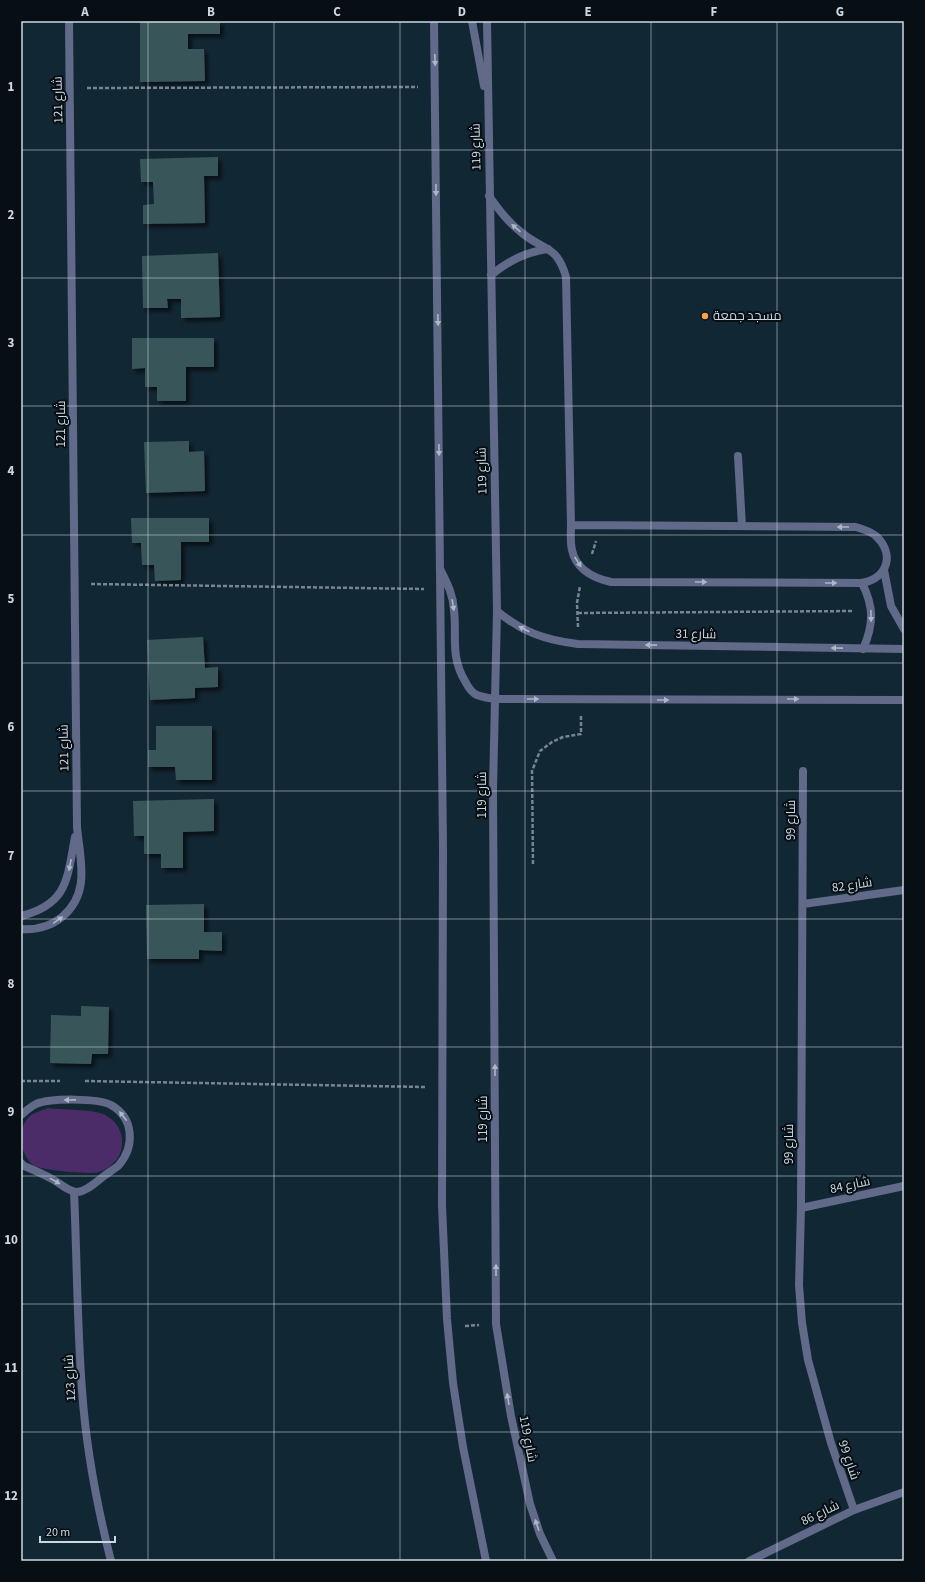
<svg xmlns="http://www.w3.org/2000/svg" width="925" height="1582" viewBox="0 0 925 1582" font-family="'Source Sans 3',Cairo,sans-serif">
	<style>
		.green { fill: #4c2c68 }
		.building { fill: #39575a; filter: url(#shadow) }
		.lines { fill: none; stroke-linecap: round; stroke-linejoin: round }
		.path { stroke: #768691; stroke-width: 2.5; stroke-dasharray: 4 2; stroke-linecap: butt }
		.service { stroke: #616a89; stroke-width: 8 }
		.minor { stroke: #616a89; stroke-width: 8 }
		.tertiary { stroke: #616a89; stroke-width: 8 }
		.oneway { fill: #acb7c7 }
		.grid { fill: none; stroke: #ccd8e1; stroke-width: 1; stroke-opacity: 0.55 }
		.poi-dot { fill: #f6a248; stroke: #070f15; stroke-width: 1.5 }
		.labels { text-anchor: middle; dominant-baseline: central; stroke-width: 4; stroke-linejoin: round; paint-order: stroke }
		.street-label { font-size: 13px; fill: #ccd8e1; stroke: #070f15 }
		.poi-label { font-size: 13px; fill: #ccd8e1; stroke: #070f15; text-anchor: start }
		.neatline { fill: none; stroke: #ccd8e1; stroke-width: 1.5 }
		.grid-label { font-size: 13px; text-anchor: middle; font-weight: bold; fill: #ccd8e1 }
	</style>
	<defs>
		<filter id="shadow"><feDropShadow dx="3.5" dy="3.5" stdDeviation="2" flood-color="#0009"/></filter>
	</defs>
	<rect width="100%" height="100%" fill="#122734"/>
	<!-- green -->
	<path class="green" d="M 48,1108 C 63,1110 86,1109 100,1113 C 116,1118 126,1134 121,1151 C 117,1162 109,1169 98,1172 C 89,1175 43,1170 35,1166 C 19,1156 16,1127 31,1115 C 36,1112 43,1110 48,1108 Z"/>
	<!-- building -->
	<g class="building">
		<polygon points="140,21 220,21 220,34 188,34 188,49 204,49 205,81 140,82"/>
		<polygon points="218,157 218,176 204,176 205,223 143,224 143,205 154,204 153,182 141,182 140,159"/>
		<polygon points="218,253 220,317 181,318 181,299 167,299 168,308 143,308 142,256"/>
		<polygon points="132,338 214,338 214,367 186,367 186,401 157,401 157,387 145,387 145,368 132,369"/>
		<polygon points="189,441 189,452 204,451 205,491 146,493 144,442"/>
		<polygon points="131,518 209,518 209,542 181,542 181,580 155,581 154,565 142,565 141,543 132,543"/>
		<polygon points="203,637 205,668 218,667 218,687 195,688 195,698 150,700 147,640"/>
		<polygon points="156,726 212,726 212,780 176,780 175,767 148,767 148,750 156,750"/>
		<polygon points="214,799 214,831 183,832 183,868 161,868 161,854 144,854 144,836 134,836 133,801"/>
		<polygon points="204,904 204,932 222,932 222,951 199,950 199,959 147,959 146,905"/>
		<polygon points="81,1006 109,1007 108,1054 92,1054 91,1064 50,1063 51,1015 81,1016"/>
	</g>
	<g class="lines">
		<!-- path -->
		<g class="path">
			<polyline points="87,88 418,87"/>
			<polyline points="592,554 596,541"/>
			<polyline points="91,584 424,589"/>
			<polyline points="578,613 854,611"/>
			<polyline points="578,627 577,603 580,586"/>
			<polyline points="533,864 532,771 540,751 552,742 563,737 581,734 581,716"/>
			<polyline points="21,1081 60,1081"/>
			<polyline points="85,1081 426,1087"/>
			<polyline points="465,1326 479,1325"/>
		</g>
		<!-- service -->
		<g class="service">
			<path d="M 489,196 C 499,210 508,222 522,233 C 544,251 557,245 566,277 L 571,525 C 571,533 570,542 572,550 C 576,569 593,578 611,582 L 862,583 C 888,578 895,554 876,536 C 870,531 863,529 856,527 L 571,525"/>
			<path d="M 491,275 C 509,261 525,252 548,249"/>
			<polyline points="738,456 742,526"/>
			<polyline points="884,570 891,606 904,629"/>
			<path d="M 862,583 C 874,607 874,624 863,649"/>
		</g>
		<!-- minor -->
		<g class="minor">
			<polyline points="803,771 801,1208 799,1285 802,1323 808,1360 831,1443 854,1510"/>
			<polyline points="803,904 904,890"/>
			<path d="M 21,916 C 68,904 67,879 75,837"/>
			<path d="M 21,929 C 36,930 50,927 62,917 C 91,893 80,860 77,827 L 69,21"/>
			<path d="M 21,1115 C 26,1111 30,1107 36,1104 C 51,1098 97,1098 111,1105 C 134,1118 135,1146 119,1165 C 115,1169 109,1172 104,1176 C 97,1181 85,1193 76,1192 C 67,1191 60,1183 52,1179 C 43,1174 34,1170 24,1166 L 21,1163"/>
			<path d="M 74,1192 C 77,1258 77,1324 82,1390 C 86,1447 97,1506 111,1561"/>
			<polyline points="801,1208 904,1186"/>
			<polyline points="749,1561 854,1510 904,1492"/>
		</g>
		<!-- tertiary -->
		<g class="tertiary">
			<polyline points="434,21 443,848 442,1205 447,1319 453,1383 463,1447 486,1561"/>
			<polyline points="472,21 484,86"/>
			<polyline points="487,21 497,611 493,789 496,1324 511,1416 530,1504 540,1534 553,1561"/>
			<path d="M 440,569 C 447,583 453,594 454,610 C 457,636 450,656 465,681 C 467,685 472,693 477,695 C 482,697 489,698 494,699 L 904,700"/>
			<path d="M 497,611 C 522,632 545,640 578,644 L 904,649"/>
		</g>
	</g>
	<!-- one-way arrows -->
	<defs><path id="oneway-solid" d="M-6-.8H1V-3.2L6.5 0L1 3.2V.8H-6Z"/></defs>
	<g class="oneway">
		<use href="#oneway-solid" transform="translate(435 60) rotate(88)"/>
		<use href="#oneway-solid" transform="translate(436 190) rotate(90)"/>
		<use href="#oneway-solid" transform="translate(516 228) rotate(-139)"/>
		<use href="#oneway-solid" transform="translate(438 320) rotate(89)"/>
		<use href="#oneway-solid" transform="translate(439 450) rotate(89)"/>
		<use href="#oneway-solid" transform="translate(843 527) rotate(-180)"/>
		<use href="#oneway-solid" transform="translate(578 562) rotate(57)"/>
		<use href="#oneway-solid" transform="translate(701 582)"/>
		<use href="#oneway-solid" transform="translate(831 583)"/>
		<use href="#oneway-solid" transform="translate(453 605) rotate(81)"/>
		<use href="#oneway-solid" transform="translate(871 616) rotate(89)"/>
		<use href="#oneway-solid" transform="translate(524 629) rotate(-153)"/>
		<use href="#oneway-solid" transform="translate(651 645) rotate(-179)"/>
		<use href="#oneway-solid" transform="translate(837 648) rotate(-179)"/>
		<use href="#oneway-solid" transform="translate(533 699)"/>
		<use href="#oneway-solid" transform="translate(793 699)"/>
		<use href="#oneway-solid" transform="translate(663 700)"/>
		<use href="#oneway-solid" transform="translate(70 865) rotate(101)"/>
		<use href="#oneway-solid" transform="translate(58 920) rotate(-35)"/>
		<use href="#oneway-solid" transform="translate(495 1070) rotate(-90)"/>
		<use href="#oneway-solid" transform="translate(70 1100) rotate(179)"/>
		<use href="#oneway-solid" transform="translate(123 1116) rotate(-128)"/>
		<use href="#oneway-solid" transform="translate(55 1181) rotate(29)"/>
		<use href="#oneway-solid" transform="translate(496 1270) rotate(-90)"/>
		<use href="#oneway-solid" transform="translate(508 1399) rotate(-100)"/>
		<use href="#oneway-solid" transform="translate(537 1525) rotate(-109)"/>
	</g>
	<!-- grid -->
	<path class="grid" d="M 148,21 L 148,1561M 274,21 L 274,1561M 400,21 L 400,1561M 525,21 L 525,1561M 651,21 L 651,1561M 777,21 L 777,1561M 21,150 L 904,150M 21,278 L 904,278M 21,406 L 904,406M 21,535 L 904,535M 21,663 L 904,663M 21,791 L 904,791M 21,919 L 904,919M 21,1047 L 904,1047M 21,1176 L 904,1176M 21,1304 L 904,1304M 21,1432 L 904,1432"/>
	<!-- markers -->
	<circle class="poi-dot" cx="705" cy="316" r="4"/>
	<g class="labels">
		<!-- street labels -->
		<g class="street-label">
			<text transform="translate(58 100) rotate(-91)">شارع 121</text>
			<text transform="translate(476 147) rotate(-91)">شارع 119</text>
			<text transform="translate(61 424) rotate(-90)">شارع 121</text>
			<text transform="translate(482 471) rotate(-91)">شارع 119</text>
			<text transform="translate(696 634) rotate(1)">شارع 31</text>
			<text transform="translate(64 748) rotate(-91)">شارع 121</text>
			<text transform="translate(482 795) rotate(-90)">شارع 119</text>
			<text transform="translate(791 820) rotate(-90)">شارع 99</text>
			<text transform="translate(852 885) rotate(-8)">شارع 82</text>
			<text transform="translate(483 1119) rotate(-90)">شارع 119</text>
			<text transform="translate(789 1144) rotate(-90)">شارع 99</text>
			<text transform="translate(850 1185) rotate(-12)">شارع 84</text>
			<text transform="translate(70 1378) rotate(-93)">شارع 123</text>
			<text transform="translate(528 1439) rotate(79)">شارع 119</text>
			<text transform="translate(849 1460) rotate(71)">شارع 99</text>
			<text transform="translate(820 1513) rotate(-26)">شارع 86</text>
		</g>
		<!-- poi labels -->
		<g class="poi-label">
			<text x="713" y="316">مسجد جمعة</text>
		</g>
	</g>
	<!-- border -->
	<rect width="925" height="1582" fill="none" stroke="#070f15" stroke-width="44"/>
	<!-- scale -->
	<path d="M40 1536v6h75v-6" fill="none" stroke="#ccd8e1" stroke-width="2"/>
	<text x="46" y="1536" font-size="12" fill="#ccd8e1" stroke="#070f15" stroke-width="3" paint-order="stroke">20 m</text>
	<rect x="22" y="22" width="881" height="1538" class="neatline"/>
	<g class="grid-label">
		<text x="85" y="16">A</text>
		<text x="211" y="16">B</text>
		<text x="337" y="16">C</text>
		<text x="462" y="16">D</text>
		<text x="588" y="16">E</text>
		<text x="714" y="16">F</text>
		<text x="840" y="16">G</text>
		<text x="11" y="91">1</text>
		<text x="11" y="219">2</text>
		<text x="11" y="347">3</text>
		<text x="11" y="475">4</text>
		<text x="11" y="603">5</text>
		<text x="11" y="731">6</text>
		<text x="11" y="860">7</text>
		<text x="11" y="988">8</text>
		<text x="11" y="1116">9</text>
		<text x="11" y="1244">10</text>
		<text x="11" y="1372">11</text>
		<text x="11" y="1500">12</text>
	</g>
</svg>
